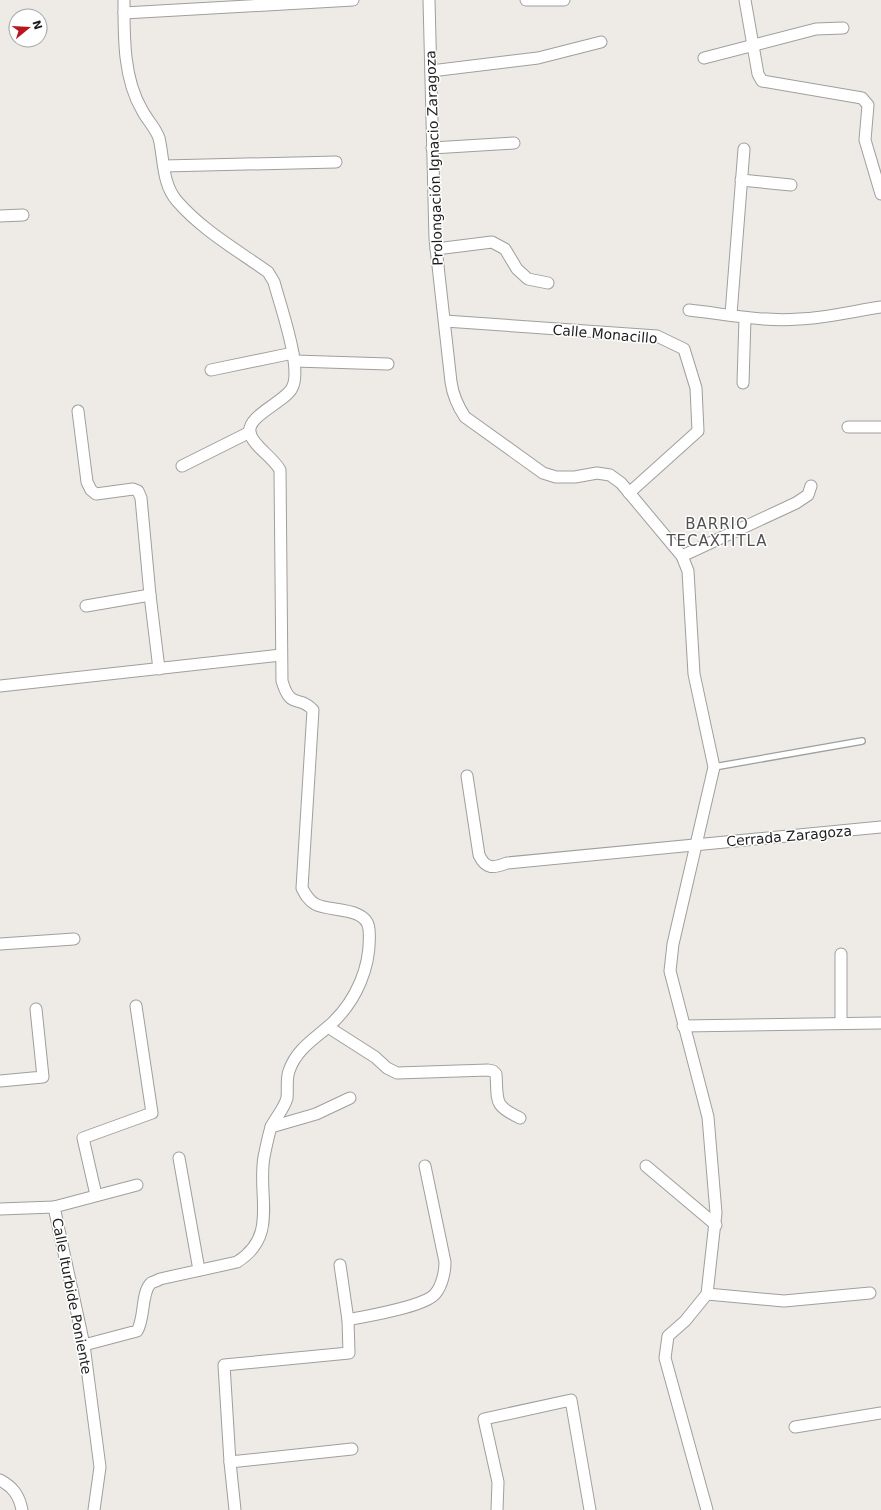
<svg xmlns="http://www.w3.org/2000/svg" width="881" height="1510" viewBox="0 0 881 1510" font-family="'DejaVu Sans',sans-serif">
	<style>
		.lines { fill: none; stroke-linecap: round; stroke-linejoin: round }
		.service-casing { stroke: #9f9f9f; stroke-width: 8 }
		.minor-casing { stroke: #9f9f9f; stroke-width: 13 }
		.service { stroke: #fff; stroke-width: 5.5 }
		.minor { stroke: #fff; stroke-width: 11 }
		.labels { text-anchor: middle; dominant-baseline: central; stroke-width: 3; stroke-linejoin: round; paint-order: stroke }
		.street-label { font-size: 14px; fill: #1e1e1e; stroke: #fff }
		.neighbourhood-label { font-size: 15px; letter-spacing: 1px; fill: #515151; stroke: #fff }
	</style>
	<rect width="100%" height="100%" fill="#eeebe6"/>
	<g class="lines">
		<defs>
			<polyline id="service" points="714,767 862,741"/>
			<g id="minor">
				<path d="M 429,0 L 435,239 L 451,382 C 453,396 457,405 465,417 L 543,473 L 556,477 L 575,477 L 597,473 L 610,475 L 621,483 L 682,556 L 688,571 L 694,674 L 714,767 L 673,944 L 670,971 L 708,1117 L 716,1213 L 707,1294 L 685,1321 L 668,1336 L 665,1358 L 707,1510"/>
				<polyline points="526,0 564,0"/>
				<polyline points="745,0 758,74 762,81 862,98 868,105 865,140 881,194"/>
				<polyline points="124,13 353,0"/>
				<polyline points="704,58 816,29 843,28"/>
				<polyline points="431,71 538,58 601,42"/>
				<polyline points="432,148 514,143"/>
				<polyline points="164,166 336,162"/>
				<polyline points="741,180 791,185"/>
				<polyline points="0,216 23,215"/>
				<polyline points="436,249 492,242 505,249 517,269 528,279 548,283"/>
				<path d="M 689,310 C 726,314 762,322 799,319 C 826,318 854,311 881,307"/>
				<polyline points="731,314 744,149"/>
				<polyline points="445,321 657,336 684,349 696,388 698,431 629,493"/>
				<polyline points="295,361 388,364"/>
				<polyline points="211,370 293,353"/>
				<polyline points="743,383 745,318"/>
				<polyline points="78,411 87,482 91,490 96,494 133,489 138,491 141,498 150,595 159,669"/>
				<polyline points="848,427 881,427"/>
				<polyline points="182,466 250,432"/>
				<polyline points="682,556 796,503 808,495 811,486"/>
				<polyline points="86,606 150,595"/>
				<polyline points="0,686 281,655"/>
				<path d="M 467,776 L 479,855 C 486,870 494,868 507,863 L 881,827"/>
				<polyline points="0,944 74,939"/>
				<polyline points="841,1023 841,954"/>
				<polyline points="683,1026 881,1023"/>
				<path d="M 328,1027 L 375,1057 L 387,1068 L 397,1073 L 488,1070 L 493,1071 L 496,1074 C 498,1102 493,1105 520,1118"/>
				<polyline points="0,1081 43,1077 36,1009"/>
				<polyline points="271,1127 316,1114 350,1098"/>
				<polyline points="179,1158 199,1270"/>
				<polyline points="646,1166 716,1225"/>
				<polyline points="96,1195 83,1138 152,1113 136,1006"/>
				<polyline points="54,1207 137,1185"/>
				<polyline points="0,1209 54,1207 84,1345 100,1467 94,1510"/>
				<polyline points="707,1294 784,1301 870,1293"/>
				<path d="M 348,1320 C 366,1316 424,1307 435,1294 C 442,1286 445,1272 445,1262 L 425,1166"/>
				<path d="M 84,1345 L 137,1331 C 145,1319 141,1292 151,1283 C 153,1282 157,1281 160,1279 L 237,1262 C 279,1236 257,1196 264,1157 C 266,1147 268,1137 271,1127 C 276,1117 284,1109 287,1098 C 288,1089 286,1079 289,1071 C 296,1050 313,1040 329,1026 C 356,1002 372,966 369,929 C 367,906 328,912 315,904 C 308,900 305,894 302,888 L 313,710 C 299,694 291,711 282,681 L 280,470 C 273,457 253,446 250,433 C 246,416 285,402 292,388 C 303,369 280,305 274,282 L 268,272 C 237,250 202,230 177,201 C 162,184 164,159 159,138 C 155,127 147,120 142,110 C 123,78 124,35 124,0"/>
				<polyline points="795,1427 881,1413"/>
				<polyline points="230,1462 352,1449"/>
				<path d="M 0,1480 C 13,1487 19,1495 22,1510"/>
				<polyline points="235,1510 230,1462 224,1365 349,1353 348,1320 340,1265"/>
				<polyline points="497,1510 498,1482 484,1419 571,1400 590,1510"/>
			</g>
		</defs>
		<!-- service casing -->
		<use href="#service" class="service-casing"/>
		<!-- minor casing -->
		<use href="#minor" class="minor-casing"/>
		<!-- service -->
		<use href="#service" class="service"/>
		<!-- minor -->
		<use href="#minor" class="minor"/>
	</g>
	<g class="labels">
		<!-- street labels -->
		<g class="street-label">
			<text transform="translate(434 158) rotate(-92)">Prolongación Ignacio Zaragoza</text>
			<text transform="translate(605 334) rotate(5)">Calle Monacillo</text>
			<text transform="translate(789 836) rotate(-5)">Cerrada Zaragoza</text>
			<text transform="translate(72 1296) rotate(79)">Calle Iturbide Poniente</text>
		</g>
		<!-- neighbourhood labels -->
		<g class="neighbourhood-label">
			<text x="717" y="524">BARRIO<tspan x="717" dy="17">TECAXTITLA</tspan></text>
		</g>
	</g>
	<!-- north arrow -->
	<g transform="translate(28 28) rotate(72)"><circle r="19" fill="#ffffff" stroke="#a5a5a5"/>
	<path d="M0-3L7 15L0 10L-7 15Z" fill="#b8151f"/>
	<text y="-6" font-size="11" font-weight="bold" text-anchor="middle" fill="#1e1e1e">N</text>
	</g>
</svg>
